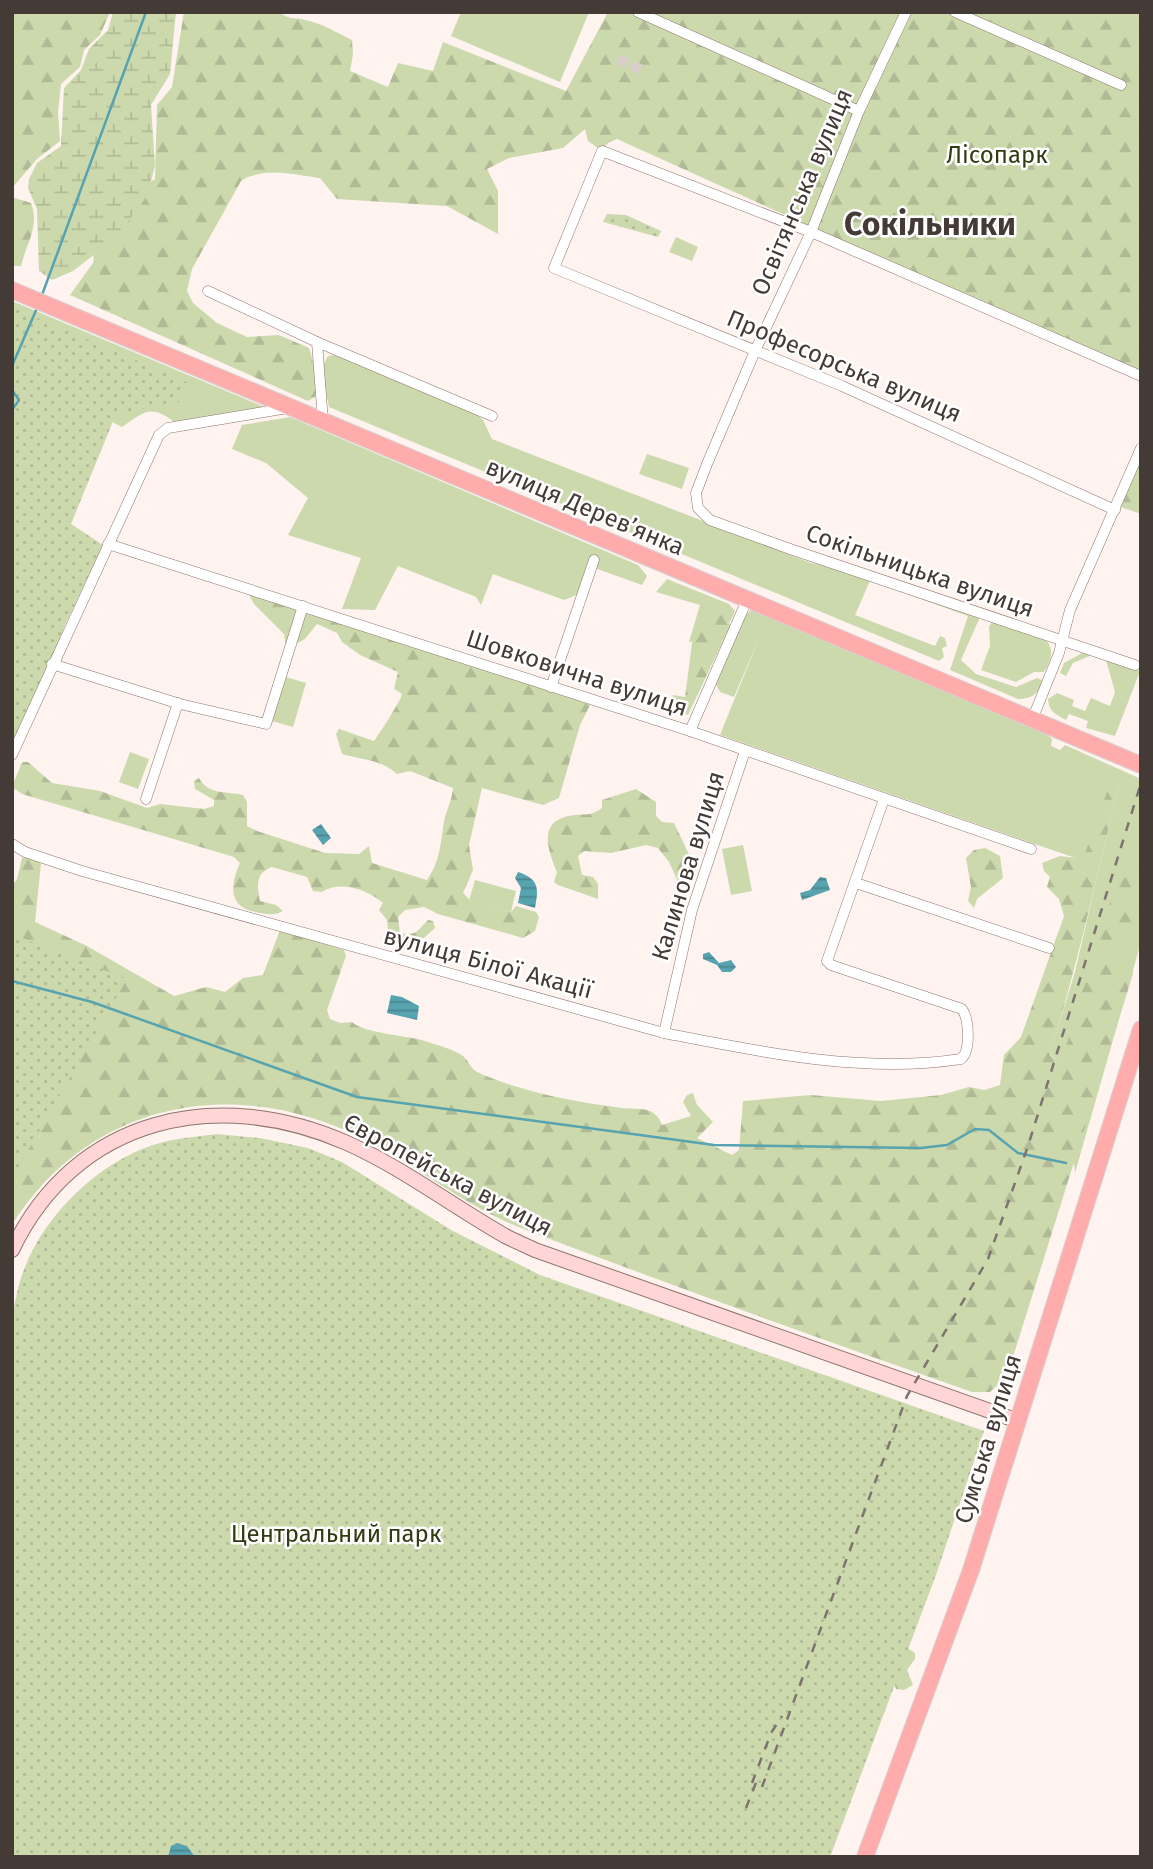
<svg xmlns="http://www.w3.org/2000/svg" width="1153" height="1869" viewBox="0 0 1153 1869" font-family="'Fira Sans',sans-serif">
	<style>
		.grass { fill: #ccd9ad }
		.forest { fill: url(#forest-firs) }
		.wetland { fill: url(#wetland-marsh) }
		.park { fill: url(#park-dots) }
		.water { fill: url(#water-rules) }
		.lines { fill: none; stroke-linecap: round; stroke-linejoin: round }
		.stream { stroke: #57a3af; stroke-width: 2.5 }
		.minor-tunnel { stroke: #d9ceca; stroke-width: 10; stroke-dasharray: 10 5; stroke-linecap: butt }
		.minor-casing { stroke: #8d756c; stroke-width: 11 }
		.secondary-casing { stroke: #8d756c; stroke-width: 16 }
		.primary-casing { stroke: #d6d4d3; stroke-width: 18 }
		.minor { stroke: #fff; stroke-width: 10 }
		.secondary { stroke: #ffd5d6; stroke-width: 14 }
		.primary { stroke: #ffacad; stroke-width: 16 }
		.rail { stroke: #7e736f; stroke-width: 2.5; stroke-dasharray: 9 9; stroke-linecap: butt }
		.labels { text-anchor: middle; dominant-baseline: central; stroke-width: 5; stroke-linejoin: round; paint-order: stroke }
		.park-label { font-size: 24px; fill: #313b11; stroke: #fff }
		.street-label { font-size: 24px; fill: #443a36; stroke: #fff }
		.district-label { font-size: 32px; font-weight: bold; fill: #443a36; stroke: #fff }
	</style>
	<defs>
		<pattern id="forest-firs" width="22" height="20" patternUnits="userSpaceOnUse" patternTransform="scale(1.75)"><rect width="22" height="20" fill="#ccd9ad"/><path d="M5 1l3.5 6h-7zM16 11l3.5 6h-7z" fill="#b0bb95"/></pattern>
		<pattern id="wetland-marsh" width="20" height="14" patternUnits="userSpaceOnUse" patternTransform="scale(1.75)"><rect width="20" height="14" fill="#ccd9ad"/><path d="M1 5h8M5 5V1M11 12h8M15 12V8" fill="none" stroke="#b0bb95"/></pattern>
		<pattern id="park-dots" width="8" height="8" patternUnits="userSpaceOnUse" patternTransform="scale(1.75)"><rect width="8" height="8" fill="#ccd9ad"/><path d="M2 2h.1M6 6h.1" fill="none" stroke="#b0bb95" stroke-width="1.8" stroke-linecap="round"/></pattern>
		<pattern id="water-rules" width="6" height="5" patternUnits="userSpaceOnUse" patternTransform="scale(1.75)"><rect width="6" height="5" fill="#57a3af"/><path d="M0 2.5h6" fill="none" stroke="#4a868f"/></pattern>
	</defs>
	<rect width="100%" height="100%" fill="#fef3ef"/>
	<!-- grass -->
	<g class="grass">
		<polygon points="461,12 589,12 560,82 451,36"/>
		<polygon points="676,237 698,247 692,261 669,252"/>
		<path d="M 12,301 L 267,408 L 177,424 C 152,404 146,410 122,427 L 76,403 L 12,308 Z"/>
		<polygon points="336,355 476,414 483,420 492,439 811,563 873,574 855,615 935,646 940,636 945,638 947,646 942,648 944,657 939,661 329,407 321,369 328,356"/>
		<polygon points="290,417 638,565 647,576 642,585 589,566 577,595 564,600 493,574 481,605 476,597 398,566 375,610 342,609 361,558 288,535 308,498 266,463 232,449 242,425"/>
		<polygon points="647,454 689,468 682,489 639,474"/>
		<path d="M 667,579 L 729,604 L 735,611 C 727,632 711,639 689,642 L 700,605 L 656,592 Z"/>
		<path d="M 903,588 L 980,617 L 961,660 L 976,674 L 1016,687 L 1037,678 L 1042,680 C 1040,694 1031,699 1018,699 L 950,670 L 968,616 L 901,592 Z"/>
		<polygon points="752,610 1046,733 1052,739 1051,746 1060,750 1065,745 1141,779 1141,942 1075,1173 1063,1058 1057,1060 1050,1054 1075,972 1119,782 1084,861 720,735 760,636 734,697 720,692 714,681 743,616"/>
		<path d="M 993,621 C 1022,630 1069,632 1044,672 L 1034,672 L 1016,682 L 981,670 L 990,646 L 989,626 Z"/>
		<polygon points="1084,652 1092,655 1073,663 1066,676 1060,673 1064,663"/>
		<path d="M 1106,660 L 1140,671 L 1115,736 L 1086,728 L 1088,721 L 1069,714 L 1066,720 C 1056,714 1049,712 1048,699 L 1057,693 L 1074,700 L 1072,706 L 1085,711 L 1091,698 L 1110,706 L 1115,692 Z"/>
		<polygon points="286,677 306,683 293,727 272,721"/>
		<polygon points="130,752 149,759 138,789 119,782"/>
		<polygon points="743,845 752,891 731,895 722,849"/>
		<polygon points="475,880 516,891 511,912 469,901"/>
	</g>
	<!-- forest -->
	<g class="forest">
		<polygon points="12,12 110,12 100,35 84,50 80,67 61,84 58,112 60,141 37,159 12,188"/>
		<path d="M 184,12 L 279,12 C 289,20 294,17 305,20 C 322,23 337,33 352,40 L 353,54 L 350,71 L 388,87 L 398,63 L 433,71 L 443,42 L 566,91 L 608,12 L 1141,12 L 1141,376 L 617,139 L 608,143 L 602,151 L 588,141 L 585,129 L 563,148 L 509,158 L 487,169 L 498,191 L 498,234 L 447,206 L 337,199 L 320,178 C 293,175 265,166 241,181 L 192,269 L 187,291 L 193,303 L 217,323 L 247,337 L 279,335 L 309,348 C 314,364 318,379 315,397 L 308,401 L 70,295 L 93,263 L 95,247 L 143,187 L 155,179 L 157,105 L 172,87 Z"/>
		<path d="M 12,197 L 31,203 C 40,227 26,244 21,266 L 12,266 Z"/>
		<polygon points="1141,455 1141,514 1121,507"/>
		<path d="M 247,591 L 440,651 L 590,705 L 580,725 L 559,798 L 543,805 L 482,788 L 469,845 L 473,870 L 463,893 L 471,901 L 511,912 L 516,906 L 536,912 L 539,917 L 535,931 L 523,938 L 438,914 L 424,907 L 405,910 L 398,917 L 400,933 C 416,937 418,930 428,920 L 433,921 L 435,928 L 417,944 L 404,949 L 389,941 L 387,920 L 379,910 L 383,903 C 367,889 340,880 322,892 L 313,891 L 307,877 L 272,867 C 255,873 257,886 260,901 L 276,905 L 283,911 C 273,916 266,914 255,912 C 228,906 230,885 240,863 L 234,857 L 22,794 L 12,787 L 22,762 L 28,762 L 52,783 L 100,791 L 147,808 L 160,804 L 204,809 L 214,806 L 214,800 L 195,789 L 194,781 L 199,778 C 208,795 226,791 243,795 L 247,802 L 247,826 L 257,831 L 325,853 L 359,854 L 369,846 L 372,863 L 427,880 C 440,862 441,841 444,821 C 447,809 452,800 453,788 L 410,771 L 397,774 C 380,759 363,760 342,754 L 336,734 L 339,729 L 374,741 C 378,736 402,699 402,694 L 394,689 L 398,672 L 360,655 L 342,642 L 337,633 L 317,624 L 305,639 L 286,649 L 284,634 L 254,604 Z"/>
		<polygon points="705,608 728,618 730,626 688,715 668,704 673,695 685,697 694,628 700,611"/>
		<path d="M 1114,772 L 1119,782 C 1098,874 1077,965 1050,1055 L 1057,1060 L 1063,1057 L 1091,962 L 1119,959 L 1133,965 L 1133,974 L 1007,1376 L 990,1392 L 972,1392 C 821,1339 670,1285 521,1228 C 467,1207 420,1168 368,1141 C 240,1074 92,1098 12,1225 L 12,886 L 17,879 L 22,858 L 28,856 L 41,863 L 35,922 L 87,946 L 174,996 L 206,987 L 225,992 L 243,978 L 263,975 L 280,930 L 344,950 L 346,956 L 327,1010 L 330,1019 L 340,1023 L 352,1022 C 365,1034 408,1035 428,1042 C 440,1046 453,1049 463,1056 C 469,1061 470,1068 477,1072 C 521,1092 574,1102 622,1108 C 638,1110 655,1105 662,1125 L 691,1116 L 683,1102 L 687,1095 L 693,1093 L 697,1105 L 713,1122 L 697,1138 L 732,1155 L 739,1150 L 743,1101 L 811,1095 L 881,1101 L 941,1095 L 969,1087 L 984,1090 L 1000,1085 L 1004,1055 L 1021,1037 L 1064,916 L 1059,899 L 1047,887 L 1050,877 L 1044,871 L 1042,863 L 1060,856 L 1083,859 Z"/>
		<path d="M 636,789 L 656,802 L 656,816 L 662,822 L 674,823 L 696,869 L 689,882 L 681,888 L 669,862 L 658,848 L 646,845 L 611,853 L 584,851 L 578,856 L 582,875 L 593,877 L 598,884 L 598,899 L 558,885 L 554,882 L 557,872 C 548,849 536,819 575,815 C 586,814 591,816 602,808 L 602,800 Z"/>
		<polygon points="1141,843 1141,923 1138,935 1132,933 1126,923 1120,925 1115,945 1103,947 1099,938 1121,868 1136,858"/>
		<polygon points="985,848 1000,856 1003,878 977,899 974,908 968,901 971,887 966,858 974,850"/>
		<polygon points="904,1646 915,1653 915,1659 907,1670 913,1685 904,1690 896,1689 892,1677"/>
	</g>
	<!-- wetland -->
	<polygon class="wetland" points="113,12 176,12 170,74 151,105 155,166 147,196 116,238 73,271 52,280 39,271 37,209 28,188 29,179 37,163 61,146 64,88 81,70 89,49 108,30"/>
	<!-- park -->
	<g class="park">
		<polygon points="607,214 626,215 661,231 658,237 603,222"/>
		<polygon points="12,307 189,383 179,402 116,414 71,524 103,545 65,625 12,758"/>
		<polygon points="12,934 127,979 12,1178"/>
		<path d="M 217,1134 L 260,1138 L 308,1148 L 342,1162 L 451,1230 L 540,1275 L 984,1431 L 936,1575 L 830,1857 L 12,1857 L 12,1319 C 15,1302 18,1284 25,1267 C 46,1214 98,1163 153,1145 C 174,1138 196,1137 217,1134 Z"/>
	</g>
	<!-- water -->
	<g class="water">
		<polygon points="321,824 331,838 323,845 312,830"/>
		<path d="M 518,872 C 539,879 539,888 535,908 L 518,903 L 521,888 L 515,878 Z"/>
		<polygon points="820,877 826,878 830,890 802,900 800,893 810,890"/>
		<polygon points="709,952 719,963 731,960 736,967 731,972 722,972 717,965 703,959 703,954"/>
		<polygon points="391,995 402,997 419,1006 417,1020 387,1013"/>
		<polygon points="177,1843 187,1846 195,1857 168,1857 171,1846"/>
	</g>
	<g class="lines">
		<!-- stream -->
		<g class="stream">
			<polyline points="42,295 146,12"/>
			<polyline points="12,366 37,308"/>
			<polyline points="12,390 19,400 12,410"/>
			<polyline points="12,981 92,1002 357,1097 714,1145 921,1148 947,1145 975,1129 989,1130 1018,1153 1066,1163"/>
		</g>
		<!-- minor-tunnel -->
		<polyline class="minor-tunnel" points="618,59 642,70"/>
		<defs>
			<g id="minor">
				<polyline points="638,12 859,111"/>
				<polyline points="906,12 859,111 811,232 755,351 707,464 696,493 698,508 710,520 793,550 1135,665"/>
				<polyline points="955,12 1121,85"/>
				<polyline points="208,291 317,342 492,416"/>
				<polyline points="317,342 323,422"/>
				<polyline points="1115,510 842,386 554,268 602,151 811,232 1141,376"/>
				<polyline points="108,544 690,731 1031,849"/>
				<polyline points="52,664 180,704 266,724 303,606"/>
				<polyline points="551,687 594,560"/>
				<polyline points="1032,720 1059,653 1070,610 1141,448"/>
				<polyline points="690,731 747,600"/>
				<polyline points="12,755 159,435 168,428 288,408"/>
				<polyline points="146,799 178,703"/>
				<path d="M 12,844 L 25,852 L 82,871 L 664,1033 C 760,1052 863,1074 961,1059 C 971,1051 969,1019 962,1009 L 831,965 L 827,961 L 884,799"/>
				<polyline points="856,883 1049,948"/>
				<polyline points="664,1033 692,910 745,751"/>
			</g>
			<path id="secondary" d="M 12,1250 C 76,1116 218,1086 347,1143 C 403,1168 454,1207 507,1237 L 535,1250 L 1018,1421"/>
			<g id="primary">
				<polyline points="12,290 1141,765"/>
				<polyline points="865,1857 971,1570 1141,1029"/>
			</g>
		</defs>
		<!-- minor casing -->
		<use href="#minor" class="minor-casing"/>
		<!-- secondary casing -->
		<use href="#secondary" class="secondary-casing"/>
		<!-- primary casing -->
		<use href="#primary" class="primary-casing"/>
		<!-- minor -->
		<use href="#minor" class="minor"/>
		<!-- secondary -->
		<use href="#secondary" class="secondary"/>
		<!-- primary -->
		<use href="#primary" class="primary"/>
		<!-- rail -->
		<g class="rail">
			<polyline points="752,1783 771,1733 782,1716"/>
			<polyline points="762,1787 907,1396 988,1259 1028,1146 1141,783"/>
			<polyline points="746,1808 759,1775"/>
		</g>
	</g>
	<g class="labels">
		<!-- park labels -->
		<g class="park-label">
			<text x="997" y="155">Лісопарк</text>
			<text x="336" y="1534">Центральний парк</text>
		</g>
		<!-- street labels -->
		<g class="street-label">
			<text transform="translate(802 192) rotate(-67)">Освітянська вулиця</text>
			<text transform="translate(844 366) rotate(23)">Професорська вулиця</text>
			<text transform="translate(585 507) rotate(23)">вулиця Дерев’янка</text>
			<text transform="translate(920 571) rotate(19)">Сокільницька вулиця</text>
			<text transform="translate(577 673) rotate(18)">Шовковична вулиця</text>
			<text transform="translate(688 866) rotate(-73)">Калинова вулиця</text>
			<text transform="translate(488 963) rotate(15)">вулиця Білої Акації</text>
			<text transform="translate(448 1175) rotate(28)">Європейська вулиця</text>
			<text transform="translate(988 1439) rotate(-73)">Сумська вулиця</text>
		</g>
		<!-- district labels -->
		<g class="district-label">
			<text x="930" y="224">Сокільники</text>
		</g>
	</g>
	<!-- border -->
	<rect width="1153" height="1869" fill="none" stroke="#443a36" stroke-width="28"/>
</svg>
